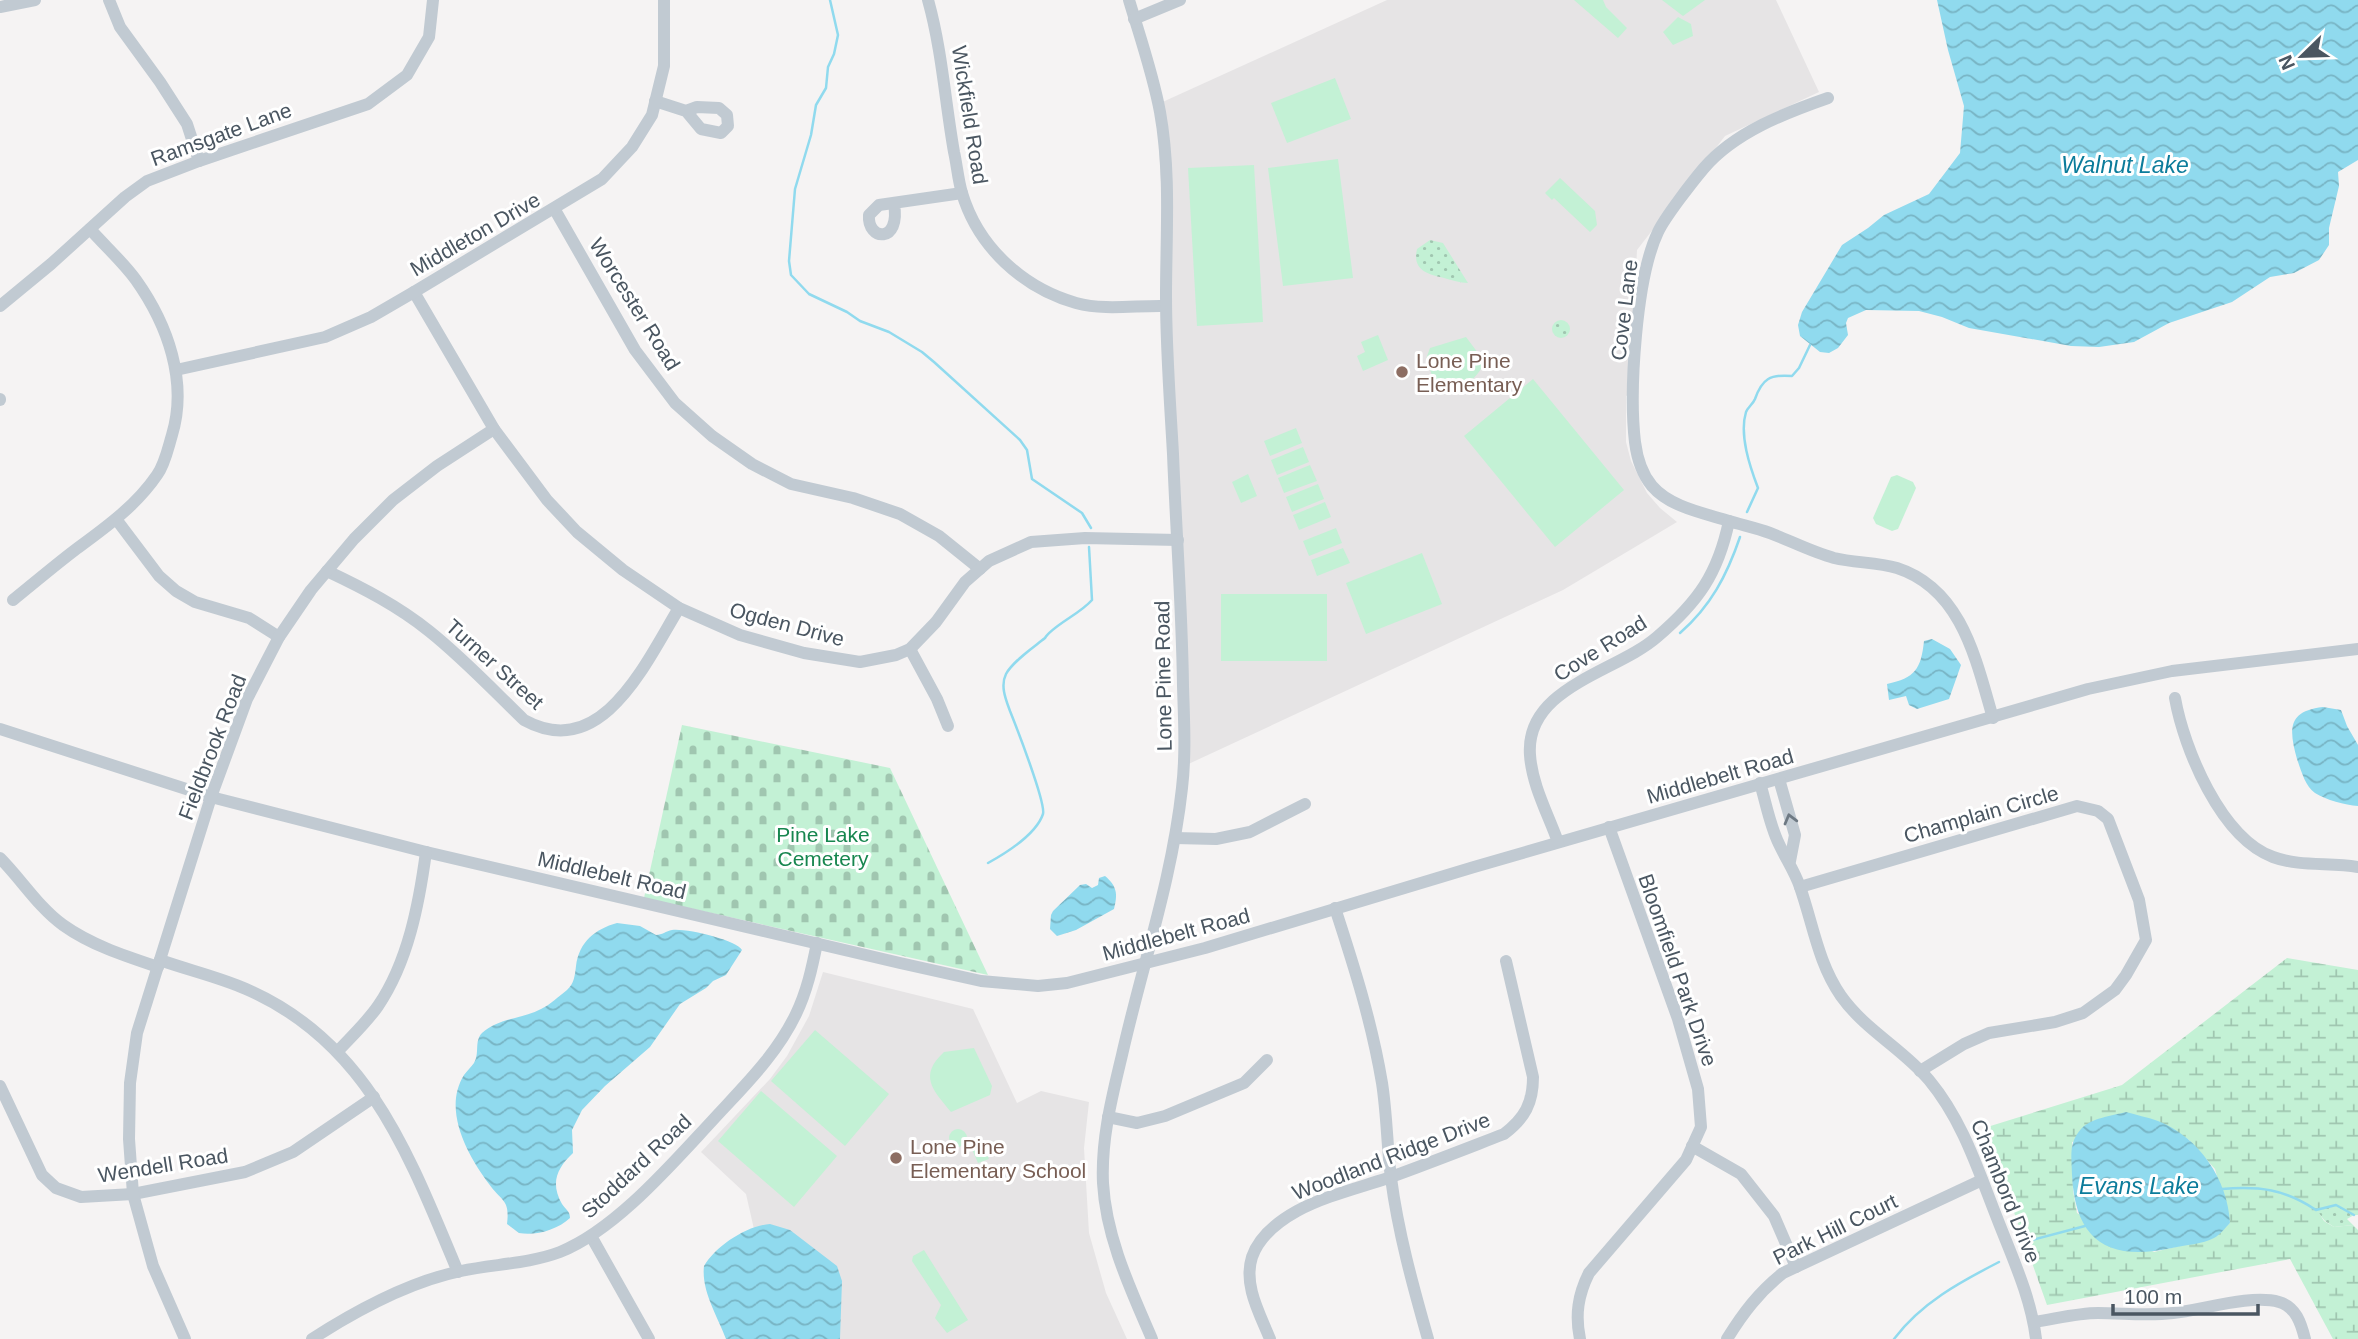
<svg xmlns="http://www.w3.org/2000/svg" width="2358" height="1339" viewBox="0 0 2358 1339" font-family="Helvetica,sans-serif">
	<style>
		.education { fill: #e6e4e5 }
		.grass { fill: url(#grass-dots) }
		.wetland { fill: url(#wetland-marsh); fill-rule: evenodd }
		.cemetery { fill: url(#cemetery-stones) }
		.park { fill: #c3f1d5 }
		.water { fill: url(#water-waves) }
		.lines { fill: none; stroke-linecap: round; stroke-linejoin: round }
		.stream { stroke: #90daee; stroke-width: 2.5 }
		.minor { stroke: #c1cad2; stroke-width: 12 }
		.oneway { stroke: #6e7983 }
		.education-dot { fill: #8d6e63; stroke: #fff; stroke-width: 2.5 }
		.labels { text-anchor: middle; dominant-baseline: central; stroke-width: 6; stroke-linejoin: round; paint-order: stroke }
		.street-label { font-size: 21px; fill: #4a5661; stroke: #fff }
		.education-label { font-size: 21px; fill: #785e54; stroke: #fff; text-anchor: start }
		.park-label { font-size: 21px; fill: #17864f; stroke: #fff }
		.water-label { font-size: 23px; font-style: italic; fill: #0c7c9b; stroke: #fff }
	</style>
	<defs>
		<pattern id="grass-dots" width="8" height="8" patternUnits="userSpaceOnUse" patternTransform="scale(1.75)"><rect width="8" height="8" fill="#c3f1d5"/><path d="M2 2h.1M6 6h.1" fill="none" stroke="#a0c6b0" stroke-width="1.8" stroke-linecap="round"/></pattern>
		<pattern id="wetland-marsh" width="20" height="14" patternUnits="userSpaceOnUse" patternTransform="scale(1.75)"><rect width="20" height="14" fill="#c3f1d5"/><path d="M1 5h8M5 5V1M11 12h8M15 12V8" fill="none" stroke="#a0c6b0"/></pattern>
		<pattern id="cemetery-stones" width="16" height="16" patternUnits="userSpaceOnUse" patternTransform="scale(1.75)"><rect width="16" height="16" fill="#c3f1d5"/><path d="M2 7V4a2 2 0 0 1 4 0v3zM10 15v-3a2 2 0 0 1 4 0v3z" fill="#a0c6b0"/></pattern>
		<pattern id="water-waves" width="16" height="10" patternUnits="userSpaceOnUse" patternTransform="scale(1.75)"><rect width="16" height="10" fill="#90daee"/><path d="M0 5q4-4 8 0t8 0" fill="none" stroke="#78b4c4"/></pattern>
	</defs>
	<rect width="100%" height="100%" fill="#f5f3f3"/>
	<!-- education -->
	<g class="education">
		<polygon points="1387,0 1776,0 1819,92 1725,136 1637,250 1630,394 1626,396 1626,442 1631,461 1647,493 1660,508 1677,522 1563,590 1182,767 1172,350 1156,105"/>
		<polygon points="823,972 973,1009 1017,1103 1041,1091 1089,1102 1084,1148 1089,1233 1106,1293 1127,1339 779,1339 746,1194 701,1152 770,1079 787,1056 809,1016"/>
	</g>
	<!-- grass -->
	<g class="grass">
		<path d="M 1430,240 L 1443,243 L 1468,283 C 1460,283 1452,280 1444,278 C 1427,274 1412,270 1417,249 Z"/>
		<circle cx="1561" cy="329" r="9"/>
		<polygon points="2336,1205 2354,1215 2347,1219 2353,1225 2334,1227 2325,1221 2316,1210"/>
	</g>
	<!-- wetland -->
	<path class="wetland" d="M 2287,958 L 2358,970 L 2358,1215 L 2354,1215 L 2336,1205 L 2317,1210 L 2324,1221 L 2334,1227 L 2353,1225 L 2358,1230 L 2358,1339 L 2333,1339 L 2290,1259 L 2047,1305 L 1984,1128 L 2122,1085 ZM 2159,1122 L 2189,1140 L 2215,1169 L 2230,1223 L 2213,1238 L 2154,1252 L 2077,1213 L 2073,1191 L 2072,1142 Z"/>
	<!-- cemetery -->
	<polygon class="cemetery" points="682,725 890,768 988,975 644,898"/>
	<!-- park -->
	<g class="park">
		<polygon points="1574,0 1603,0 1606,7 1627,28 1618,38"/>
		<polygon points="1662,0 1705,0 1683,16"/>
		<polygon points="1678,17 1691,24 1693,36 1673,45 1663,32"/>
		<polygon points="1335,78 1351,119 1287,143 1271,103"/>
		<polygon points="1338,159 1353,278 1283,286 1268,168"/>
		<polygon points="1254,165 1263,322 1197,326 1188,168"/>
		<polygon points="1560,178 1595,211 1597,225 1590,232 1554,198 1552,200 1545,193"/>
		<polygon points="1378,335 1388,360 1363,371 1357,356 1365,352 1361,342"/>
		<path d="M 1466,337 L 1478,353 L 1482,367 C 1471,386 1458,389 1437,389 L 1426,359 L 1430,348 Z"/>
		<polygon points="1533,379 1624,490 1555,547 1464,436"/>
		<polygon points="1296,428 1302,443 1270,456 1264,441"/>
		<polygon points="1303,447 1309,462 1277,475 1271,460"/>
		<polygon points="1310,465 1317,481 1284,493 1278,478"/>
		<polygon points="1248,474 1257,496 1241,503 1232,482"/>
		<polygon points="1897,475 1913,482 1916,488 1898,529 1892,531 1876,524 1873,518 1891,477"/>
		<polygon points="1318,484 1324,499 1292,512 1286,497"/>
		<polygon points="1325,502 1331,517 1299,530 1293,515"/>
		<polygon points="1336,528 1342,543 1309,556 1303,541"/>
		<polygon points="1343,548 1350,563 1317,576 1311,560"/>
		<polygon points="1422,553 1442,604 1366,634 1346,583"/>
		<rect x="1221" y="594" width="106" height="67"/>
		<polygon points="815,1030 889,1094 845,1146 771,1081"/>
		<path d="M 974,1048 L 992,1086 L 990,1095 L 951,1112 C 933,1090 918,1076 944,1052 Z"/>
		<polygon points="761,1091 837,1156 794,1207 718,1141"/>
		<circle cx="958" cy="1138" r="9"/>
		<polygon points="981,1140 989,1159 978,1163 970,1145"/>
		<polygon points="924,1250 968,1320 947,1333 935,1318 941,1305 912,1261 913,1256"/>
	</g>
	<!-- water -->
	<g class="water">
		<polygon points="1937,0 2358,0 2358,160 2338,172 2339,186 2329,228 2329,245 2319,260 2294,273 2270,277 2232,302 2169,323 2134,342 2099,347 2071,346 1969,328 1942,317 1919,311 1866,310 1848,318 1846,323 1848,335 1838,348 1829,353 1820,352 1800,336 1798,325 1802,312 1842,245 1868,228 1884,215 1929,194 1960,153 1964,106 1948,50"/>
		<path d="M 1932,639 L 1950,649 L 1961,665 L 1949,699 L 1917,709 L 1909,705 L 1906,696 L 1889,700 L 1887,684 C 1915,678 1921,669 1924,641 Z"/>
		<path d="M 2323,707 L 2341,710 L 2347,726 L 2358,745 L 2358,806 C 2345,805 2326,800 2315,793 C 2305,786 2301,770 2297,759 C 2289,730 2287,711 2323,707 Z"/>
		<path d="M 1105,876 C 1117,886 1118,894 1114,909 L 1076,930 L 1057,936 L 1050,929 L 1051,915 L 1053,911 L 1080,885 L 1086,884 L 1092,888 L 1098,885 L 1099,878 Z"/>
		<path d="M 617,923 L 640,926 L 656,935 C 662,935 666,931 672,930 C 686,928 737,940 742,950 L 726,975 L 713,981 L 706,988 L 680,1004 L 650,1047 L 605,1086 L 582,1110 L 572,1130 L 573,1153 C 557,1168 550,1183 562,1204 C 566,1210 570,1211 570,1218 C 557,1230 536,1236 519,1233 L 507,1224 C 510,1199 502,1202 489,1184 C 468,1156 442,1110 464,1075 C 467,1071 471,1067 474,1063 C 480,1053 474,1041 482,1033 C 498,1018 522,1019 541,1009 C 550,1005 559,996 567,990 C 574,984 575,975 576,966 C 579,942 595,929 617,923 Z"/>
		<path d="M 2126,1112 C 2136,1115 2147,1117 2158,1121 C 2199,1137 2228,1180 2230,1223 C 2225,1228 2220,1235 2214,1238 C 2203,1244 2185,1245 2172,1248 C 2109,1262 2075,1241 2072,1175 C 2072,1156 2068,1144 2081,1129 C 2091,1118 2111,1116 2126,1112 Z"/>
		<path d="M 770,1224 L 790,1230 L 837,1266 L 842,1281 L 840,1339 L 726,1339 C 718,1317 701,1291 704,1266 C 716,1246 746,1226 770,1224 Z"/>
	</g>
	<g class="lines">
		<!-- stream -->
		<g class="stream">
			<polyline points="830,0 838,35 834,54 828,67 826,88 816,105 811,135 795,189 789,261 791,275 809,294 847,312 860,321 889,332 922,352 934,362 1020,440 1027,450 1032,479 1082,513 1091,528"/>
			<path d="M 1747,512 L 1758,488 C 1750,467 1739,435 1746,412 C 1748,407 1753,404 1755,399 C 1762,379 1770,374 1792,376 L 1799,368 L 1810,345"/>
			<path d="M 1680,633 C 1711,606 1727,575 1740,537"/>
			<path d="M 988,863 C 1006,853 1036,835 1043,814 C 1046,803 1016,726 1010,711 C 1006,700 1000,686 1006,674 C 1013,661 1034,647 1045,638 C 1052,626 1080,614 1092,600 L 1089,547"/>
			<path d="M 2222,1189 C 2259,1186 2285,1189 2316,1210 L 2336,1205 L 2354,1215"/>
			<polyline points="2021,1243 2085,1226"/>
			<path d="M 1894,1339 C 1921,1303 1960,1282 1999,1262"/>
		</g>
		<!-- minor -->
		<g class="minor">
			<polyline points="109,0 120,27 160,82 187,124 199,161"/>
			<path d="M 928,0 C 942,50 945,101 954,152 C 957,165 958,180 962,193 C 978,247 1023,288 1076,303 C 1106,311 1136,305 1166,306"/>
			<path d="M 1129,0 C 1140,37 1153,74 1160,112 C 1171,173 1166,235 1166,296 C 1166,349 1170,401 1173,454 C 1176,531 1182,608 1183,686 C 1184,720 1186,754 1182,788 C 1172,880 1142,966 1122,1055 C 1112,1097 1101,1139 1103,1183 C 1106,1238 1131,1290 1152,1339"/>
			<polyline points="0,7 35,0"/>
			<polyline points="1134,19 1180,0"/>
			<polyline points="655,101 686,111 701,129 721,133 728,126 727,115 719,108 697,107 686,111"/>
			<path d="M 894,204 C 901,244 867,241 869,215 L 879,205 L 962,193"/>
			<polyline points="555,210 635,350 675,403 712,436 752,464 791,484 853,498 900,514 939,536 980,569"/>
			<polyline points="414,292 494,429 547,500 577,532 623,570 679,608 740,635 804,653 860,662 896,655 910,649 936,622 965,582 989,561 1031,542 1085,538 1178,540"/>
			<polyline points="0,306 51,264 125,197 147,181 199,161 368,104 407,75 429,37 433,0"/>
			<polyline points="176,370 325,337 371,317 414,292 602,179 632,147 652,115 664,66 664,0"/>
			<polyline points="0,399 0,400"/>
			<polyline points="116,519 159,576 176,591 195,602 249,618 279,637"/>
			<path d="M 1729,521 C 1703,513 1670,507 1652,486 C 1642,474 1637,458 1635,442 C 1629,391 1636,278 1658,232 C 1665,217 1693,181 1704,168 C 1735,132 1785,113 1828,98"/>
			<path d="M 327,571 C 363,588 398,606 429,631 C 463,658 493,690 524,720 C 602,763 646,662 679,608"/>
			<path d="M 13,600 C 34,583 54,566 75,550 C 105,528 136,506 157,475 C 165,464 168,448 172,435 C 188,382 168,325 136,280 C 123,262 105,246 90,229"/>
			<polyline points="910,649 937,699 948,726"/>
			<path d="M 2175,698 C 2184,749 2221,838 2273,857 C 2300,867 2330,862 2358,867"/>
			<polyline points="0,729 211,797 426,852 900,963 981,981 1038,986 1067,983 1205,948 1474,867 2088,689 2172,671 2358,649"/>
			<polyline points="1779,779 1795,835 1790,861"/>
			<path d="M 1760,783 C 1766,803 1770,826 1779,844 C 1786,859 1795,872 1800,887 C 1813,924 1818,963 1841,996 C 1865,1030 1903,1049 1929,1080 C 1963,1121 1978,1170 1997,1218 C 2012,1257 2031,1297 2036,1339"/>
			<polyline points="1175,838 1216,839 1250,832 1305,804"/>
			<path d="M 1558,842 C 1548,814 1532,785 1530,755 C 1525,687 1617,672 1657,637 C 1698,602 1718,574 1729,521 C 1742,525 1756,528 1770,533 C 1791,541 1812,552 1834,558 C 1855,563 1877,562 1897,568 C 1962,589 1976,660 1993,718"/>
			<path d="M 0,858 C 21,879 39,908 63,925 C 91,945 125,956 158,967"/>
			<polyline points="1800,887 2077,806 2098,811 2108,819 2139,900 2146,940 2126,975 2115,990 2083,1013 2055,1022 1989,1033 1964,1044 1920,1071"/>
			<path d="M 1335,908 C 1354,966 1372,1023 1382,1083 C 1387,1115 1387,1147 1391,1178 C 1398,1232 1413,1286 1428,1339"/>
			<path d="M 160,960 C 188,970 219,977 246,989 C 369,1042 410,1158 458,1272"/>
			<path d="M 338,1051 C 351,1037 367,1022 378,1006 C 408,962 419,904 426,852"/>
			<polyline points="0,1086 42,1175 56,1188 81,1197 133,1194 245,1172 293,1152 374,1097"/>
			<polyline points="1108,1117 1137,1123 1165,1116 1244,1083 1267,1060"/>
			<polyline points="1692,1146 1741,1174 1774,1216 1796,1267"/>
			<polyline points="591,1236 649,1339"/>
			<path d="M 2034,1322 C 2055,1319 2077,1313 2098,1313 C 2123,1313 2148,1316 2173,1313 C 2202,1310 2251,1294 2279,1302 C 2296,1307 2301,1323 2305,1339"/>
			<polyline points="185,1339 153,1266 133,1194 129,1139 130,1083 137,1033 211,797 247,699 279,637 311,590 354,539 393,500 437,466 494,429"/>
			<path d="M 312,1339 C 357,1310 408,1282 461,1271 C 493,1264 528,1264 560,1252 C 615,1230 671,1165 711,1122 C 742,1088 776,1056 796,1014 C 807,991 812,968 817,943"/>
			<path d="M 1270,1339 C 1260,1314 1243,1285 1252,1257 C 1259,1237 1279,1221 1297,1211 C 1325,1196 1358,1188 1388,1178 C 1427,1164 1465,1149 1504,1134 C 1525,1118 1533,1103 1533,1077 L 1506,961"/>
			<path d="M 1580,1339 C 1575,1315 1578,1295 1589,1273 L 1686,1160 L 1701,1127 L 1698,1089 L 1678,1019 L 1609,827"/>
			<path d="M 1727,1339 C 1743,1313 1759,1292 1783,1273 L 1982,1180"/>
		</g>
	</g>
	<!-- one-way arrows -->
	<defs><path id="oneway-chevron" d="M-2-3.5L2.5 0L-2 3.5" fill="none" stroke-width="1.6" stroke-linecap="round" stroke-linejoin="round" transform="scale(1.75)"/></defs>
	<use class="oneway" href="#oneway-chevron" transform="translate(1790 819) rotate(-105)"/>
	<!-- markers -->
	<g class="education-dot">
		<circle cx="1402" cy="372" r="7"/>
		<circle cx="896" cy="1158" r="7"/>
	</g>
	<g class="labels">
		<!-- street labels -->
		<g class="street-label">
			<text transform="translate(970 115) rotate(81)">Wickfield Road</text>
			<text transform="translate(221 134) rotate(-20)">Ramsgate Lane</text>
			<text transform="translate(475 234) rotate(-30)">Middleton Drive</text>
			<text transform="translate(635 304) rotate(58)">Worcester Road</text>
			<text transform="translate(1624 310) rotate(-83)">Cove Lane</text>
			<text transform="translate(787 624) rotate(15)">Ogden Drive</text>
			<text transform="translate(1600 648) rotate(-32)">Cove Road</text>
			<text transform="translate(495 664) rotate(42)">Turner Street</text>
			<text transform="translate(1163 676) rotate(-91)">Lone Pine Road</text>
			<text transform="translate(212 747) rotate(-69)">Fieldbrook Road</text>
			<text transform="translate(1720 776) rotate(-16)">Middlebelt Road</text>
			<text transform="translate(1981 814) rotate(-16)">Champlain Circle</text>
			<text transform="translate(612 875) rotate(13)">Middlebelt Road</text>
			<text transform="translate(1176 934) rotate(-15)">Middlebelt Road</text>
			<text transform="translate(1678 970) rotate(71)">Bloomfield Park Drive</text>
			<text transform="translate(1391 1156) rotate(-21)">Woodland Ridge Drive</text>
			<text transform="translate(163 1165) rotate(-9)">Wendell Road</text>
			<text transform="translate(636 1166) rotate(-43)">Stoddard Road</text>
			<text transform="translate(2006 1191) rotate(68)">Chambord Drive</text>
			<text transform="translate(1835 1229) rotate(-26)">Park Hill Court</text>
		</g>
		<!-- education labels -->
		<g class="education-label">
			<text x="1416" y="360">Lone Pine<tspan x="1416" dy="24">Elementary</tspan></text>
			<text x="910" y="1146">Lone Pine<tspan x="910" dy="24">Elementary School</tspan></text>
		</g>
		<!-- park labels -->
		<g class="park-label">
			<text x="823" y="834">Pine Lake<tspan x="823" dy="24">Cemetery</tspan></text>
		</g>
		<!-- water labels -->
		<g class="water-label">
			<text x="2125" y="165">Walnut Lake</text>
			<text x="2139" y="1186">Evans Lake</text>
		</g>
	</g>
	<!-- north arrow -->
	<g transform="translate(2302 56) rotate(247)" stroke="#ffffff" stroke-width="5" paint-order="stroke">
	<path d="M0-5L12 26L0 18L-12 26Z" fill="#4a5661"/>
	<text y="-10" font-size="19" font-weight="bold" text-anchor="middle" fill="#4a5661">N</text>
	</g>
	<!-- scale -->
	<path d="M2113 1304v10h145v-10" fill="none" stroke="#4a5661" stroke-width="3.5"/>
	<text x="2124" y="1304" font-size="21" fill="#4a5661" stroke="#ffffff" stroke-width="5" paint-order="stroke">100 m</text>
</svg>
